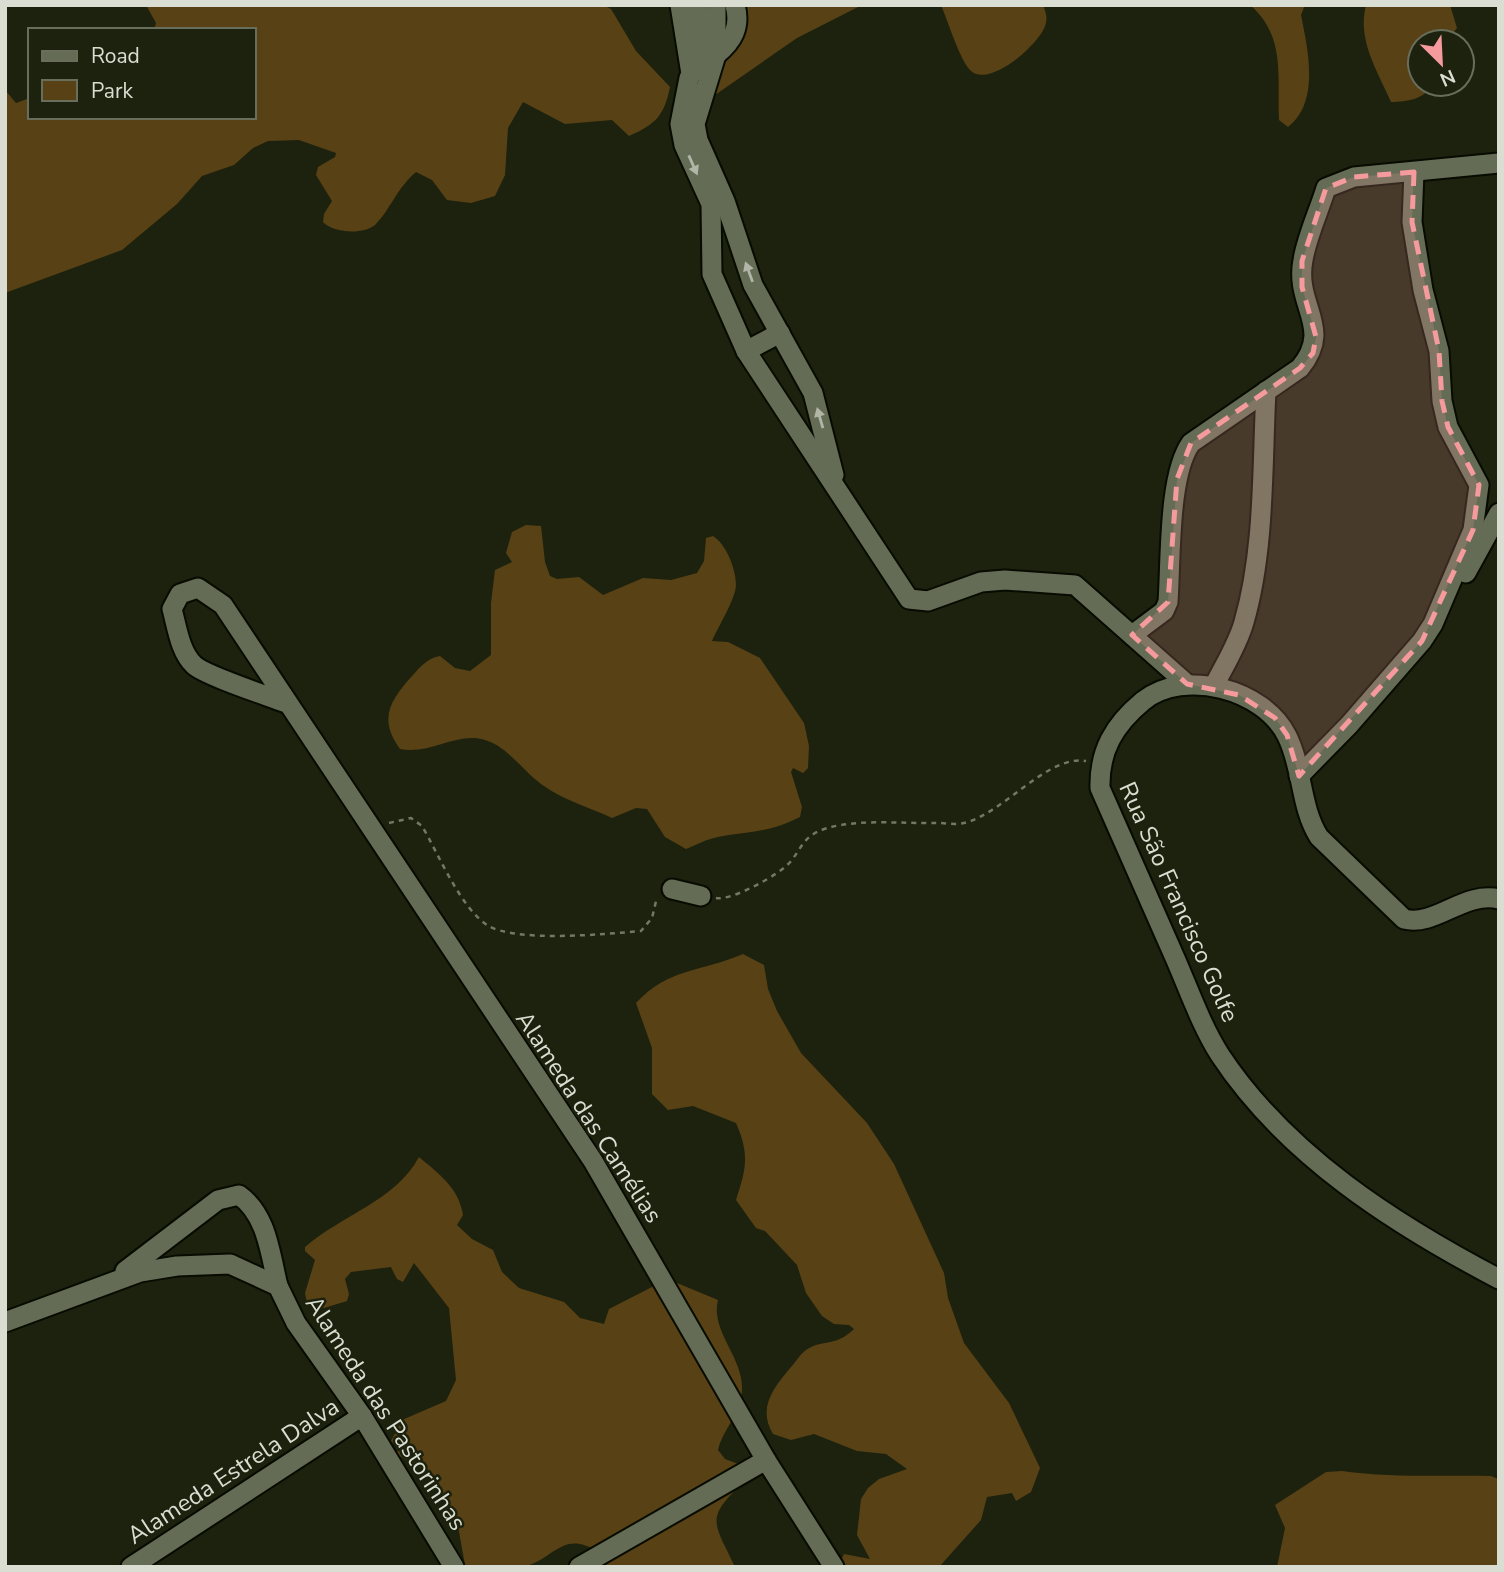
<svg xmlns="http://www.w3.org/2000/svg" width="1504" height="1572" viewBox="0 0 1504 1572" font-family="'Nunito Sans',sans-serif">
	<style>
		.green { fill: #584115 }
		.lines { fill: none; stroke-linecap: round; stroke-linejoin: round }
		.minor-casing { stroke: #070b00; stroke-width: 23 }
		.path { stroke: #727766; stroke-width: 2.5; stroke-dasharray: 5 5; stroke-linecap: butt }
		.minor { stroke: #656c56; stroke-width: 19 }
		.oneway { fill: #b1b6a7 }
		.marked { fill: #f59b9d; fill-opacity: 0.2; stroke: #f59b9d; stroke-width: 5; stroke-dasharray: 14 9; stroke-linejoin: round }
		.labels { text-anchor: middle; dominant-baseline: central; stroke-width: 5; stroke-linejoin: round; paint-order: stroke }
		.street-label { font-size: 24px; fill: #daded2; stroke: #1d220e }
	</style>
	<rect width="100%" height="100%" fill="#1d220e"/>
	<!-- green -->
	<g class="green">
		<path d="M 146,5 L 603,5 L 611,9 L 636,51 L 670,87 C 664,116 656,124 629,136 L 612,120 L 565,124 L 523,102 L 508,128 L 505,175 L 495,196 L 471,203 L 447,200 L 432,180 L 416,172 C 397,188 390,210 375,225 C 363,235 333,233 323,222 L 324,214 L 332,201 L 316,175 L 318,167 L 335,157 L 336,153 L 299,140 L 268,141 L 253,148 L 234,165 L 202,176 L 177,204 L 122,250 L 5,293 L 5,90 L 16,103 L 30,98 L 30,117 L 254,117 L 254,30 L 154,30 L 156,23 Z"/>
		<polygon points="730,5 862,5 797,38 715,95 706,92 727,34"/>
		<path d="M 941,5 L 1043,5 C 1046,13 1048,18 1045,26 C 1040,43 989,90 970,70 C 959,58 948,21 941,5 Z"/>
		<path d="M 1250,5 L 1305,5 L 1301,15 C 1308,50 1320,102 1288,127 L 1279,120 C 1277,76 1286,36 1250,5 Z"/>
		<path d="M 1366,5 L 1450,5 L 1457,28 L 1446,42 L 1420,42 L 1420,84 L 1433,84 C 1425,99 1407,102 1391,102 C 1377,70 1357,40 1366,5 Z"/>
		<path d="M 526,525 L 541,526 L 545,562 L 550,576 L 557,579 L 579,577 L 603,595 L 643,578 L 671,580 L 697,573 L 704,561 L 706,538 L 713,536 C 726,544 736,569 736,585 C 736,598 718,627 712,641 L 728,642 L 760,658 L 804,723 L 809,746 L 808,768 L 803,773 L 793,768 L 791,772 L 802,807 L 800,817 C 769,833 749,831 718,837 C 707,839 696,845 686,849 L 665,837 L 647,809 L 636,808 L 612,818 C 589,807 565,801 544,786 C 524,773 509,747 485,740 C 457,731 431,755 400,749 C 378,719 390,700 413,675 C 421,666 428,658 440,656 L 455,668 L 470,671 L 491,655 L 491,603 L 495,570 L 512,562 L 506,553 L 512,532 Z"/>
		<path d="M 743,954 L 764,965 L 768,989 L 777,1011 L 801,1053 L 867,1123 L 894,1164 L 944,1273 L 948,1298 L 964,1343 L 1009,1403 L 1040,1468 L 1031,1492 L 1016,1501 L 1012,1493 L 987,1497 L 981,1520 L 939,1567 L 838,1567 L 844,1554 L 870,1559 L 857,1535 L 861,1499 L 868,1488 L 879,1479 L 907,1469 L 886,1454 L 857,1451 L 814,1434 L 791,1440 L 773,1434 C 757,1408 774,1387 791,1367 C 796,1362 800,1354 806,1350 C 822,1339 836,1347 854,1329 L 849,1325 L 834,1324 L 822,1316 L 806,1293 L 797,1265 L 765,1231 L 756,1228 L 736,1200 C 746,1169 750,1155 736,1123 L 693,1106 L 668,1110 L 652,1094 L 652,1048 L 636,1003 C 670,967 699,973 743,954 Z"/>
		<path d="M 419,1157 C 439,1174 459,1188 463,1215 L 457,1225 L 472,1239 L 493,1250 L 502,1272 L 519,1288 L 564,1302 L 580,1318 L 604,1324 L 609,1309 L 652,1287 L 677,1283 L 718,1300 C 710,1330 743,1357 742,1389 C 742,1412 723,1429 718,1450 L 725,1459 L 741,1465 L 741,1485 C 704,1519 715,1524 735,1567 L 597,1567 L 598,1552 C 562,1528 553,1562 521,1567 C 506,1569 480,1569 465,1565 L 458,1526 L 423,1469 L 394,1453 L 401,1450 L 391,1441 L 402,1420 L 446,1401 L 456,1380 L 449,1308 L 414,1263 L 403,1282 L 397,1279 L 391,1267 L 351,1272 L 345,1279 L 349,1294 L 347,1301 L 324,1308 L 307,1303 L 305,1293 L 315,1260 L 305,1251 L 305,1247 C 342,1215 395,1201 419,1157 Z"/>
		<path d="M 1342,1471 C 1392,1478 1441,1475 1491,1476 L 1498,1479 L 1499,1567 L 1277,1567 L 1285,1528 L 1275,1505 L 1326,1472 Z"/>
	</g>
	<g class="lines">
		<defs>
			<g id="minor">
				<polyline points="680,5 691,74"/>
				<polyline points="697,5 701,51 689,78 680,124 684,145 711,204 712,274 746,351 909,599 928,601 981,582 1005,580 1075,585 1187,684"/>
				<polyline points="716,5 716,55 695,124 698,140 725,201 753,285 813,393 834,475"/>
				<path d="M 716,55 C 733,41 741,27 735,5"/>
				<polyline points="746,351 780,333"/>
				<polyline points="1466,573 1499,513"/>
				<path d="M 1132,635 L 1164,611 L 1168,602 C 1171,560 1168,475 1191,443 L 1300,368 C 1334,327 1294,306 1303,260 C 1307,236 1319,211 1326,188 L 1354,177 L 1499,163"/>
				<path d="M 1214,686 C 1224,666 1238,644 1244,622 C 1265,549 1262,467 1266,391"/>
				<path d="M 286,703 C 268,696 204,675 194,665 C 180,652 177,627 172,609 L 180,594 L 198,588 L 223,605 L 593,1161 L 766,1460 L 834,1567"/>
				<polyline points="1299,776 1349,725 1422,641 1433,624 1473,530 1479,485 1448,427 1442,401 1439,351 1423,290 1412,222 1414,172"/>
				<polyline points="672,889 701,896"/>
				<path d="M 1499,899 C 1463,891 1436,927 1404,919 L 1319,837 C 1300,807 1303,768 1287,736 C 1264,689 1184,668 1143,701 C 1114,725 1099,751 1100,788 C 1125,845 1150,902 1175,958 C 1189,990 1201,1025 1220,1055 C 1286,1155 1394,1224 1499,1279"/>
				<path d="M 125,1271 L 218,1200 L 239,1195 C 267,1215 270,1253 278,1286"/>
				<polyline points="5,1322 140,1272 177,1266 230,1264 278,1286 296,1323 362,1416 454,1567"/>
				<polyline points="131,1567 362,1416"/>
				<polyline points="579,1567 766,1460"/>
			</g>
		</defs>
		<!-- minor casing -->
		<use href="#minor" class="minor-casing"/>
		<!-- path -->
		<g class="path">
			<path d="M 389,823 L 411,818 L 422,826 C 438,853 460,907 487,925 C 514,943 607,934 641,931 L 652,918 L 657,897"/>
			<path d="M 716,898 C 732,901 781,874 791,861 C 800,850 803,840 815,833 C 845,817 904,824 937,823 C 946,823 956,825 964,823 C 1003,814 1048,754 1086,761"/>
		</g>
		<!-- minor -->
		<use href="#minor" class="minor"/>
	</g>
	<!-- one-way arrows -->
	<defs><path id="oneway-solid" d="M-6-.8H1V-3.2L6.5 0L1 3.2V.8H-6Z" transform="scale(1.75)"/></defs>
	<g class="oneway">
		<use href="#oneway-solid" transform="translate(693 165) rotate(66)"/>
		<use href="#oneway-solid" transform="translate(749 272) rotate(-110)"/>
		<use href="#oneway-solid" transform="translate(820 418) rotate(-106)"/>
	</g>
	<!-- marked area -->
	<path class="marked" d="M 1414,172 L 1412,222 L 1439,351 L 1442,401 L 1448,427 L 1479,485 L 1473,530 L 1422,641 L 1299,776 L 1287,735 L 1275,718 L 1239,695 L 1187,684 L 1132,635 L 1168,602 L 1177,479 L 1191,443 L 1300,368 L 1313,353 L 1316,337 L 1302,287 L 1302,261 L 1326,188 L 1354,177 Z"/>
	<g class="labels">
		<!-- street labels -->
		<g class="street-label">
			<text transform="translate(1179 902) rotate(66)">Rua São Francisco Golfe</text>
			<text transform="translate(589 1117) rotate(57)">Alameda das Camélias</text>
			<text transform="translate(386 1413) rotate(57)">Alameda das Pastorinhas</text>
			<text transform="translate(233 1471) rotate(-33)">Alameda Estrela Dalva</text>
		</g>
	</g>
	<!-- border -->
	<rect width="1504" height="1572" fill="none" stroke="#daded2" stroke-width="14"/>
	<!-- legend -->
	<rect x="28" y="28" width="228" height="91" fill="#1d220e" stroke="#696d5c" stroke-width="2"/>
	<rect x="42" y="51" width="35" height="10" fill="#656c56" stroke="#696d5c" stroke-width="2"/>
	<text x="91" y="63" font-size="21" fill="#daded2">Road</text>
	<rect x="42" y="80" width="35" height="21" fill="#584115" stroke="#696d5c" stroke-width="2"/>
	<text x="91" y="98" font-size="21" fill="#daded2">Park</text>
	<!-- north arrow -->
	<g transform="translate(1441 63) rotate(156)"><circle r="33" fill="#1d220e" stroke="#696d5c" stroke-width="2"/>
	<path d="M0-5L12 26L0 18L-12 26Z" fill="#f59b9d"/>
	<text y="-10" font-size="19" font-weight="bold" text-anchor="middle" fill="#daded2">N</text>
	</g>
</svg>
